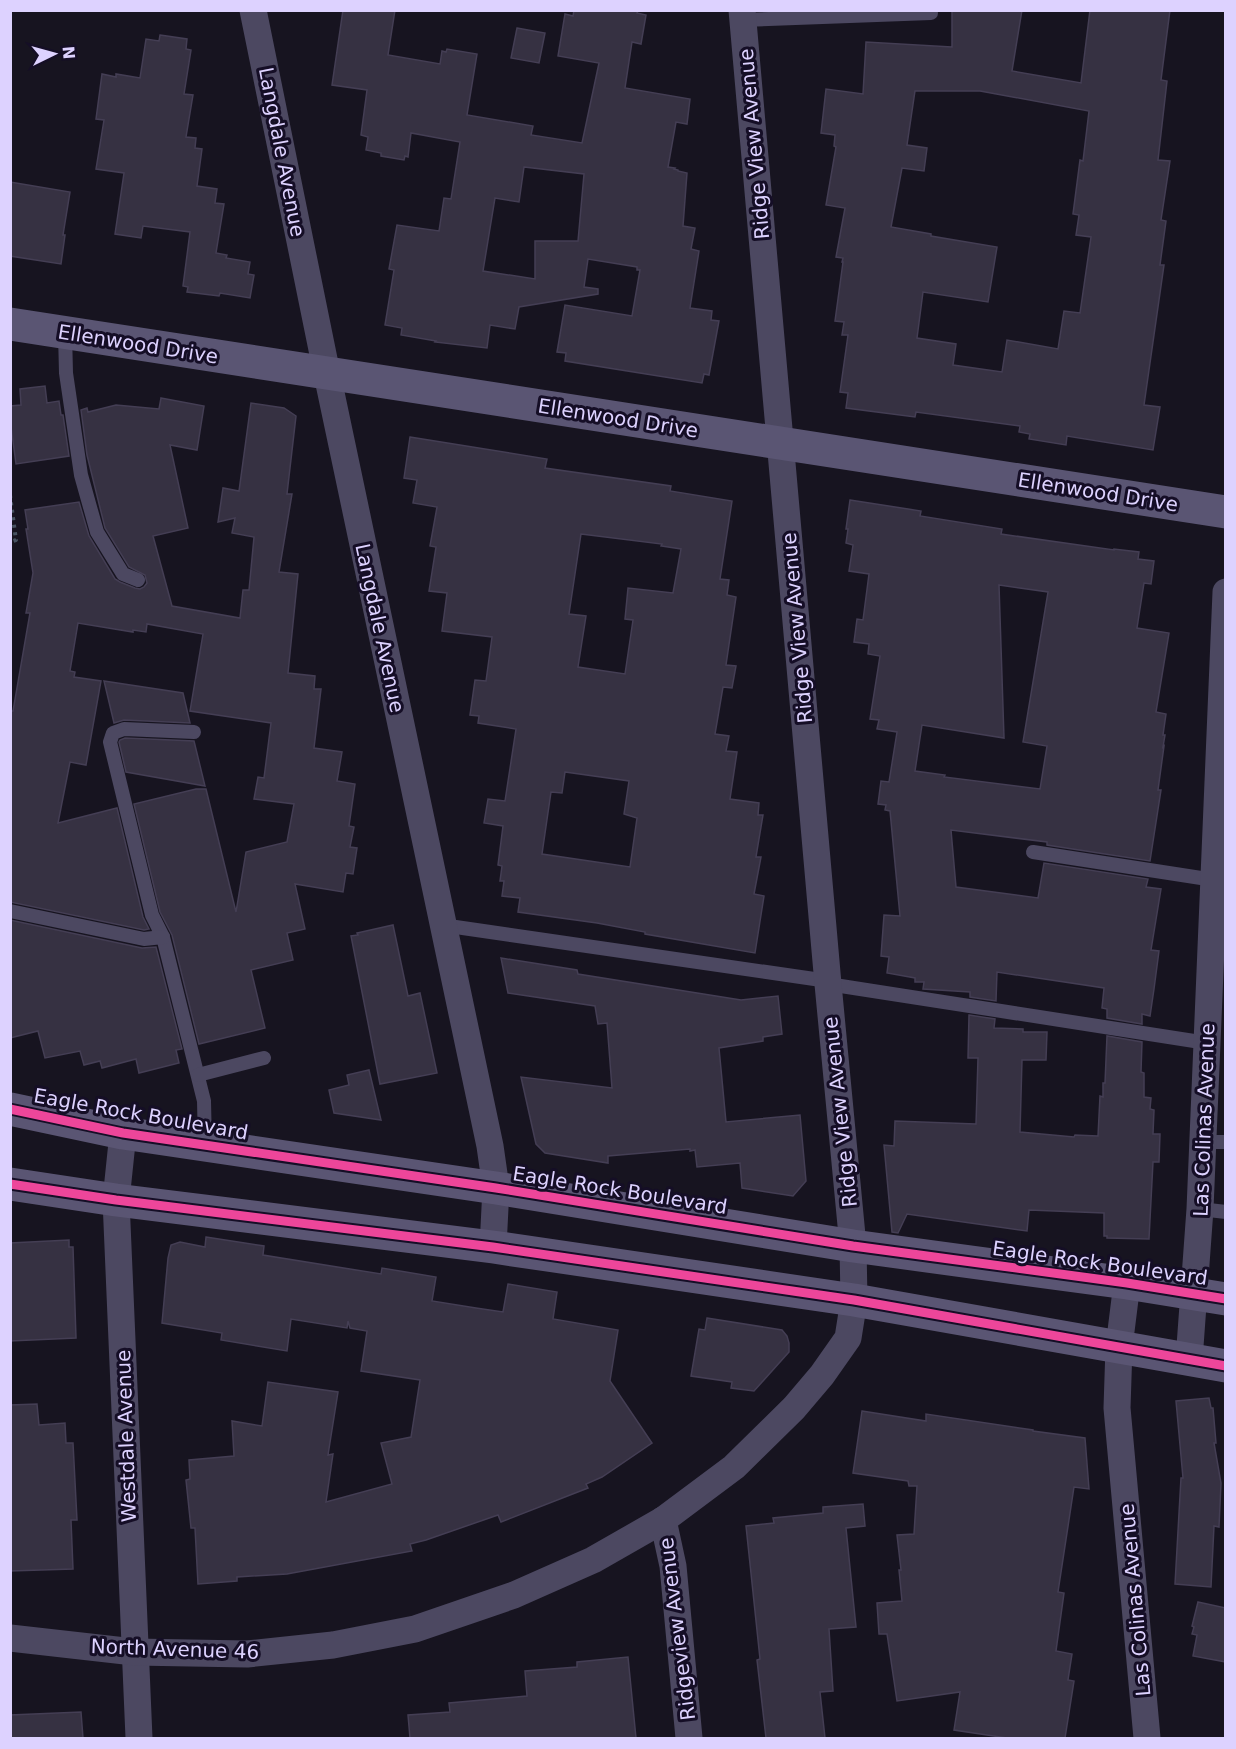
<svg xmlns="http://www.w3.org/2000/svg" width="1236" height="1749" viewBox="0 0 1236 1749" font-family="'DejaVu Sans',sans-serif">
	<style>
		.building { fill: #363142; stroke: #443e54; stroke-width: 1.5; fill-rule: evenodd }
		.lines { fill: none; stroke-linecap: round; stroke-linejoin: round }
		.path { stroke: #475261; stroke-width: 4; stroke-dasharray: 3 4.5; stroke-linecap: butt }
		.lane { stroke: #4c4861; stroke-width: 14 }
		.street { stroke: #4c4861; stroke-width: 27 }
		.secondary { stroke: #5a5573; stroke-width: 33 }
		.cycleway-casing { stroke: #150e26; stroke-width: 13 }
		.cycleway { stroke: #ed469a; stroke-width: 9 }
		.labels { text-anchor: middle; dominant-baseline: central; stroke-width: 6; stroke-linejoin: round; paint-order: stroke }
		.street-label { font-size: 20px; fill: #ddd2ff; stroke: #150e26 }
	</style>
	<rect width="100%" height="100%" fill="#171420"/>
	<!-- building -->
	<g class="building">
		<path d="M 343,10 L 395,10 L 388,55 L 440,64 L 442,51 L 446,52 L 447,49 L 477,54 L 467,115 L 533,126 L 531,135 L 582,143 L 599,63 L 558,56 L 565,14 L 573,16 L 574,10 L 638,10 L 637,13 L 646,15 L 641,44 L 632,42 L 625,88 L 690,99 L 687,124 L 676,122 L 668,167 L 675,168 L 674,169 L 678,170 L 678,171 L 687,173 L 683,226 L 695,228 L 691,249 L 699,251 L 690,308 L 712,311 L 711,320 L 719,321 L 709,375 L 704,374 L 702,383 L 565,361 L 566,353 L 557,352 L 565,305 L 632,316 L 640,270 L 637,270 L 637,267 L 588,259 L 584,287 L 598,289 L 598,294 L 519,307 L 515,329 L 490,325 L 487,348 L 435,342 L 436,341 L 401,335 L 402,328 L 385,325 L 394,270 L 389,269 L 397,225 L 439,231 L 444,198 L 451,199 L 460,142 L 411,133 L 408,157 L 405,156 L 404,160 L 381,156 L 381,153 L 366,150 L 368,137 L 361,135 L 367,90 L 332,85 ZM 524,167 L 584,174 L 578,241 L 535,241 L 535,279 L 483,271 L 495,198 L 519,202 Z"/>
		<path d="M 952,10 L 1022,10 L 1012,71 L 1081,83 L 1090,10 L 1170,10 L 1161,80 L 1167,81 L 1158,160 L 1170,161 L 1161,220 L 1166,221 L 1160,265 L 1164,265 L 1144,405 L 1160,407 L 1153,450 L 1067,436 L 1066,445 L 1029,439 L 1030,434 L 1019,432 L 1020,426 L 916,412 L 915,417 L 846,408 L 848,393 L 840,392 L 848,335 L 842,335 L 844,322 L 835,321 L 843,262 L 842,262 L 843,258 L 836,257 L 845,208 L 826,205 L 836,147 L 834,146 L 835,135 L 821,133 L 826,89 L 863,94 L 866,42 L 952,47 ZM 915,91 L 980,91 L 1089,111 L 1083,161 L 1080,160 L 1073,214 L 1079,215 L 1076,235 L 1091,237 L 1080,313 L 1064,311 L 1058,349 L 1007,340 L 1002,372 L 953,365 L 956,344 L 917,338 L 923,292 L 988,302 L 997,247 L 931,236 L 931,234 L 891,227 L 902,168 L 924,171 L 927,148 L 907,145 Z"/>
		<polygon points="517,28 545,33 539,63 511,58"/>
		<polygon points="160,35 187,39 186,49 191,50 184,94 193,95 186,137 196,138 195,148 202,149 197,186 217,189 215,203 224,204 216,253 227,255 226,258 250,262 248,274 254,275 250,298 220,293 219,296 187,292 188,287 183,286 190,232 143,226 141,238 115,234 124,173 96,169 104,120 96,119 102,74 116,77 116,74 140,78 146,39 159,41"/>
		<polygon points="10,182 70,192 63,235 65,235 61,264 10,256"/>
		<polygon points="45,386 47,403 59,401 61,415 63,415 69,456 16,464 10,419 10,406 21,405 20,389"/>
		<polygon points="161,398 204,406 197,450 170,445 188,528 153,536 172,606 240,618 243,590 249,590 254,537 232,533 235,518 218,522 223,488 239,491 251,403 284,408 296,416 287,494 292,494 279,572 298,574 288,673 315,676 314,689 321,689 314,748 342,752 337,781 355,784 349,826 354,827 350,847 357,848 353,874 346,873 343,892 295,884 305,929 287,933 293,960 251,970 265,1028 199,1044 172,935 160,912 134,804 196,789 206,789 236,912 246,852 287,842 294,804 254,799 258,777 264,778 271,723 190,711 203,634 147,624 146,632 133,630 133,632 78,623 70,671 75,672 74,677 101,681 86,765 70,762 58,823 117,808 143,917 149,929 144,930 10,902 10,711 13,711 30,613 26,613 33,573 26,529 28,529 25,510 79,502 89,536 115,579 120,582 135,588 140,589 144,587 147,583 145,575 129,567 105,528 87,455 81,410 87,408 88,412 116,405 159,409"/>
		<path d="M 410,437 L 547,459 L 545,468 L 671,486 L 670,491 L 732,501 L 720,579 L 729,580 L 727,595 L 736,597 L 726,665 L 736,666 L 732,688 L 723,687 L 715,734 L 729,736 L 726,751 L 737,752 L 730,799 L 759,803 L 758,815 L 763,815 L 756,857 L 761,857 L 754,894 L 764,896 L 755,953 L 645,934 L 645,932 L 597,923 L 518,912 L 520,898 L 502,896 L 504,881 L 500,881 L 502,866 L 498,865 L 503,826 L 484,823 L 488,799 L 505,801 L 516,729 L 478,723 L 479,716 L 470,715 L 475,680 L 486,681 L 492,637 L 442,631 L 447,593 L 429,591 L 436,547 L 430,546 L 437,507 L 413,503 L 417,480 L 404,478 ZM 581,534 L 662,544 L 661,546 L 681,549 L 673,593 L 628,588 L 625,619 L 633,620 L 625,674 L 578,667 L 586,616 L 569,614 ZM 565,772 L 629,781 L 624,814 L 637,818 L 630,867 L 542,854 L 551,792 L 562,793 Z"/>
		<path d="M 850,500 L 921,511 L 920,516 L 1002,529 L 1001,534 L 1114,550 L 1114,549 L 1139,552 L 1138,559 L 1154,561 L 1151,584 L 1144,583 L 1137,628 L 1169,633 L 1156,712 L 1166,714 L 1163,735 L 1165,735 L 1163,747 L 1164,746 L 1158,790 L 1161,790 L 1150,861 L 1047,845 L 1047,842 L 951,830 L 956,887 L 1038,898 L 1044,863 L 1148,879 L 1146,887 L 1161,889 L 1151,950 L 1159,951 L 1154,989 L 1150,1016 L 1142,1014 L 1142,1024 L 1107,1018 L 1107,1009 L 1102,1008 L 1104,988 L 997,972 L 996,1001 L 970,997 L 970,992 L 923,989 L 924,982 L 915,982 L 915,978 L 887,973 L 889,957 L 881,956 L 884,915 L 900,916 L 890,811 L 885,810 L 886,805 L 878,804 L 881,781 L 889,782 L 897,732 L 877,729 L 879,720 L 870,719 L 880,656 L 868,654 L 869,644 L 854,642 L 857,619 L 863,620 L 869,574 L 849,571 L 853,545 L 846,543 L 848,529 L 846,529 ZM 999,585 L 1048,592 L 1023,742 L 1047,746 L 1040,789 L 944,777 L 945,775 L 915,771 L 922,725 L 1004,738 Z"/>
		<polygon points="104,681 183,693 190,723 124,720 114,723"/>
		<polygon points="125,738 194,741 205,786 126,772 119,742 120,740"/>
		<polygon points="10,920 142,948 156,947 182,1049 176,1050 179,1063 139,1073 136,1059 102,1068 100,1061 84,1065 80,1051 45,1058 38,1031 10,1038"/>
		<polygon points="393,925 408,996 420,993 437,1073 380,1084 351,936 358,935 357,933"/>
		<polygon points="501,958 577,970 578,974 741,1000 778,996 782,1034 763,1037 763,1041 719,1048 726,1122 800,1115 806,1181 793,1196 742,1188 740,1163 697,1167 695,1150 690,1151 690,1149 608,1156 608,1163 545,1153 536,1144 521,1077 612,1088 607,1023 598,1024 595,1006 508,993"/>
		<polygon points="969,1015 995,1019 994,1028 1023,1029 1023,1032 1047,1032 1046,1060 1022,1060 1020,1132 1074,1137 1075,1135 1098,1136 1100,1096 1103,1097 1103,1083 1105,1083 1107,1036 1142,1042 1141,1072 1144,1073 1144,1097 1151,1098 1150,1109 1154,1110 1153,1134 1160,1134 1159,1162 1153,1162 1149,1239 1107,1238 1107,1236 1104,1236 1104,1213 1029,1210 1027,1231 907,1214 898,1233 892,1232 884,1145 894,1146 895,1121 976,1124 978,1058 968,1058"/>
		<polygon points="369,1070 381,1120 334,1113 329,1090 349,1085 347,1075"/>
		<polygon points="206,1237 264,1246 263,1255 381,1274 382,1268 436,1277 432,1301 476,1308 503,1312 508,1284 557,1292 553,1319 618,1330 610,1381 652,1443 602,1477 586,1484 588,1488 501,1522 498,1515 426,1540 410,1544 412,1551 287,1574 237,1577 237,1581 198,1584 195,1528 191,1528 186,1480 190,1479 189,1460 234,1456 232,1421 262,1426 268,1382 338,1392 328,1455 333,1454 326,1502 392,1484 381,1443 411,1437 420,1380 361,1371 367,1331 350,1328 348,1321 347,1328 291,1319 287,1351 221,1340 222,1333 162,1323 168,1258 171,1245 180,1242 205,1247"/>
		<polygon points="69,1240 69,1247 73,1247 76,1338 10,1341 10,1243"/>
		<polygon points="707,1318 782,1330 787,1336 789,1343 789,1352 754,1391 731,1388 732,1382 691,1376 699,1329 705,1330"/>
		<polygon points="1209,1398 1211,1408 1213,1408 1216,1443 1214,1443 1221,1483 1219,1527 1214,1526 1211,1587 1175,1584 1181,1478 1183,1478 1176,1401"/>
		<polygon points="37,1404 39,1425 65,1423 66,1443 73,1443 77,1520 71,1520 73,1569 10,1571 10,1405"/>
		<polygon points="862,1411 926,1421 926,1414 1033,1430 1033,1431 1085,1438 1089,1489 1074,1487 1058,1592 1064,1593 1056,1651 1072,1654 1068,1680 1074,1681 1065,1738 1007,1738 954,1730 960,1692 897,1701 887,1634 879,1634 877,1603 902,1601 899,1570 901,1570 897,1535 914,1534 917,1486 909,1486 908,1481 853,1473"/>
		<polygon points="863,1504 865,1526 846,1528 856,1627 829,1629 833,1691 820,1692 825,1738 766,1738 757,1660 760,1659 746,1526 774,1523 773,1518 823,1513 823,1507"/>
		<polygon points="1198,1602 1226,1608 1226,1662 1193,1656 1197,1635 1192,1634 1194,1627 1192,1626"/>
		<polygon points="628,1657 636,1738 410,1738 408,1715 450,1712 449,1703 527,1696 525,1671 577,1667 577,1662"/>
		<polygon points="81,1712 83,1738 10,1738 10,1715"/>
	</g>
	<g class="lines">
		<!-- path -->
		<polyline class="path" points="10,495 16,540 10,542"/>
		<!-- lane -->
		<g class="lane">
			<polyline points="743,20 931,13"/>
			<polyline points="65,333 66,373 81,475 97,532 123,574 138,580"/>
			<polyline points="194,732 124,729 113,733 110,742 152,915 163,937 204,1101 205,1145"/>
			<polyline points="1033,852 1214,880"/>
			<polyline points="10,911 144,939 163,937"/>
			<polyline points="442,925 828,981"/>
			<polyline points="828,984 1207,1043"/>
			<polyline points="198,1075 264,1058"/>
			<polyline points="1203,1142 1226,1142"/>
			<polyline points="1200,1209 1226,1212"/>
		</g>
		<!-- street -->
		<g class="street">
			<polyline points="253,10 327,374 490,1146 496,1188 493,1247"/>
			<polyline points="123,1133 116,1200 139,1738"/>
			<polyline points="1127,1283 1119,1347 1117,1408 1147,1738"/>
			<polyline points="1189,1360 1200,1209 1226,592"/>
			<polyline points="663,1520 673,1566 689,1738"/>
			<polyline points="10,1638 134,1652 247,1654 333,1645 415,1629 514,1595 593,1560 663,1520 734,1467 794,1408 822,1375 848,1338 854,1300 853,1246 828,984 742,10"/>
		</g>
		<!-- secondary -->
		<g class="secondary">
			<polyline points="10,324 1226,512"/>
			<polyline points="10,1109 123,1133 496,1188 853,1246 1127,1283 1226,1299"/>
			<polyline points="10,1184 116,1200 493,1247 854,1300 1226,1366"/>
		</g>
		<defs>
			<g id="cycleway">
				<polyline points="10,1109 123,1133 496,1188 853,1246 1127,1283 1226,1299"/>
				<polyline points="10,1184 116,1200 493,1247 854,1300 1226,1366"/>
			</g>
		</defs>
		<!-- cycleway casing -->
		<use href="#cycleway" class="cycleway-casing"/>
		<!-- cycleway -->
		<use href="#cycleway" class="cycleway"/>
	</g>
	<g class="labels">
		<!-- street labels -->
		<g class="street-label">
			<text transform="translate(754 144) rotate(-95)">Ridge View Avenue</text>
			<text transform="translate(282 152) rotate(79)">Langdale Avenue</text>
			<text transform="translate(138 344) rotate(9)">Ellenwood Drive</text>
			<text transform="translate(618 418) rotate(9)">Ellenwood Drive</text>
			<text transform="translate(1098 492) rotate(9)">Ellenwood Drive</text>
			<text transform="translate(380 628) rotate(78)">Langdale Avenue</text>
			<text transform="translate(797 628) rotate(-95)">Ridge View Avenue</text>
			<text transform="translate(840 1112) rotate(-96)">Ridge View Avenue</text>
			<text transform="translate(141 1114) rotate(10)">Eagle Rock Boulevard</text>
			<text transform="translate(1204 1120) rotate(-88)">Las Colinas Avenue</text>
			<text transform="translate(620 1190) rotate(9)">Eagle Rock Boulevard</text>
			<text transform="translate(1100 1263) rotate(8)">Eagle Rock Boulevard</text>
			<text transform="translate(126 1436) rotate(-92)">Westdale Avenue</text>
			<text transform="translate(1135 1600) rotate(-95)">Las Colinas Avenue</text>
			<text transform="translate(677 1629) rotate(-97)">Ridgeview Avenue</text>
			<text transform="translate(175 1649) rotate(2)">North Avenue 46</text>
		</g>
	</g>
	<!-- border -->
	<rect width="1236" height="1749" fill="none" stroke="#ddd2ff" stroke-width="24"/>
	<!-- north arrow -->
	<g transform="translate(54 54) rotate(85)" stroke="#150e26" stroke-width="4.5" paint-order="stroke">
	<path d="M0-4.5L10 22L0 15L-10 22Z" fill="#ddd2ff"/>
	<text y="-9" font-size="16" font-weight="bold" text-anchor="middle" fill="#ddd2ff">N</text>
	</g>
</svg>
